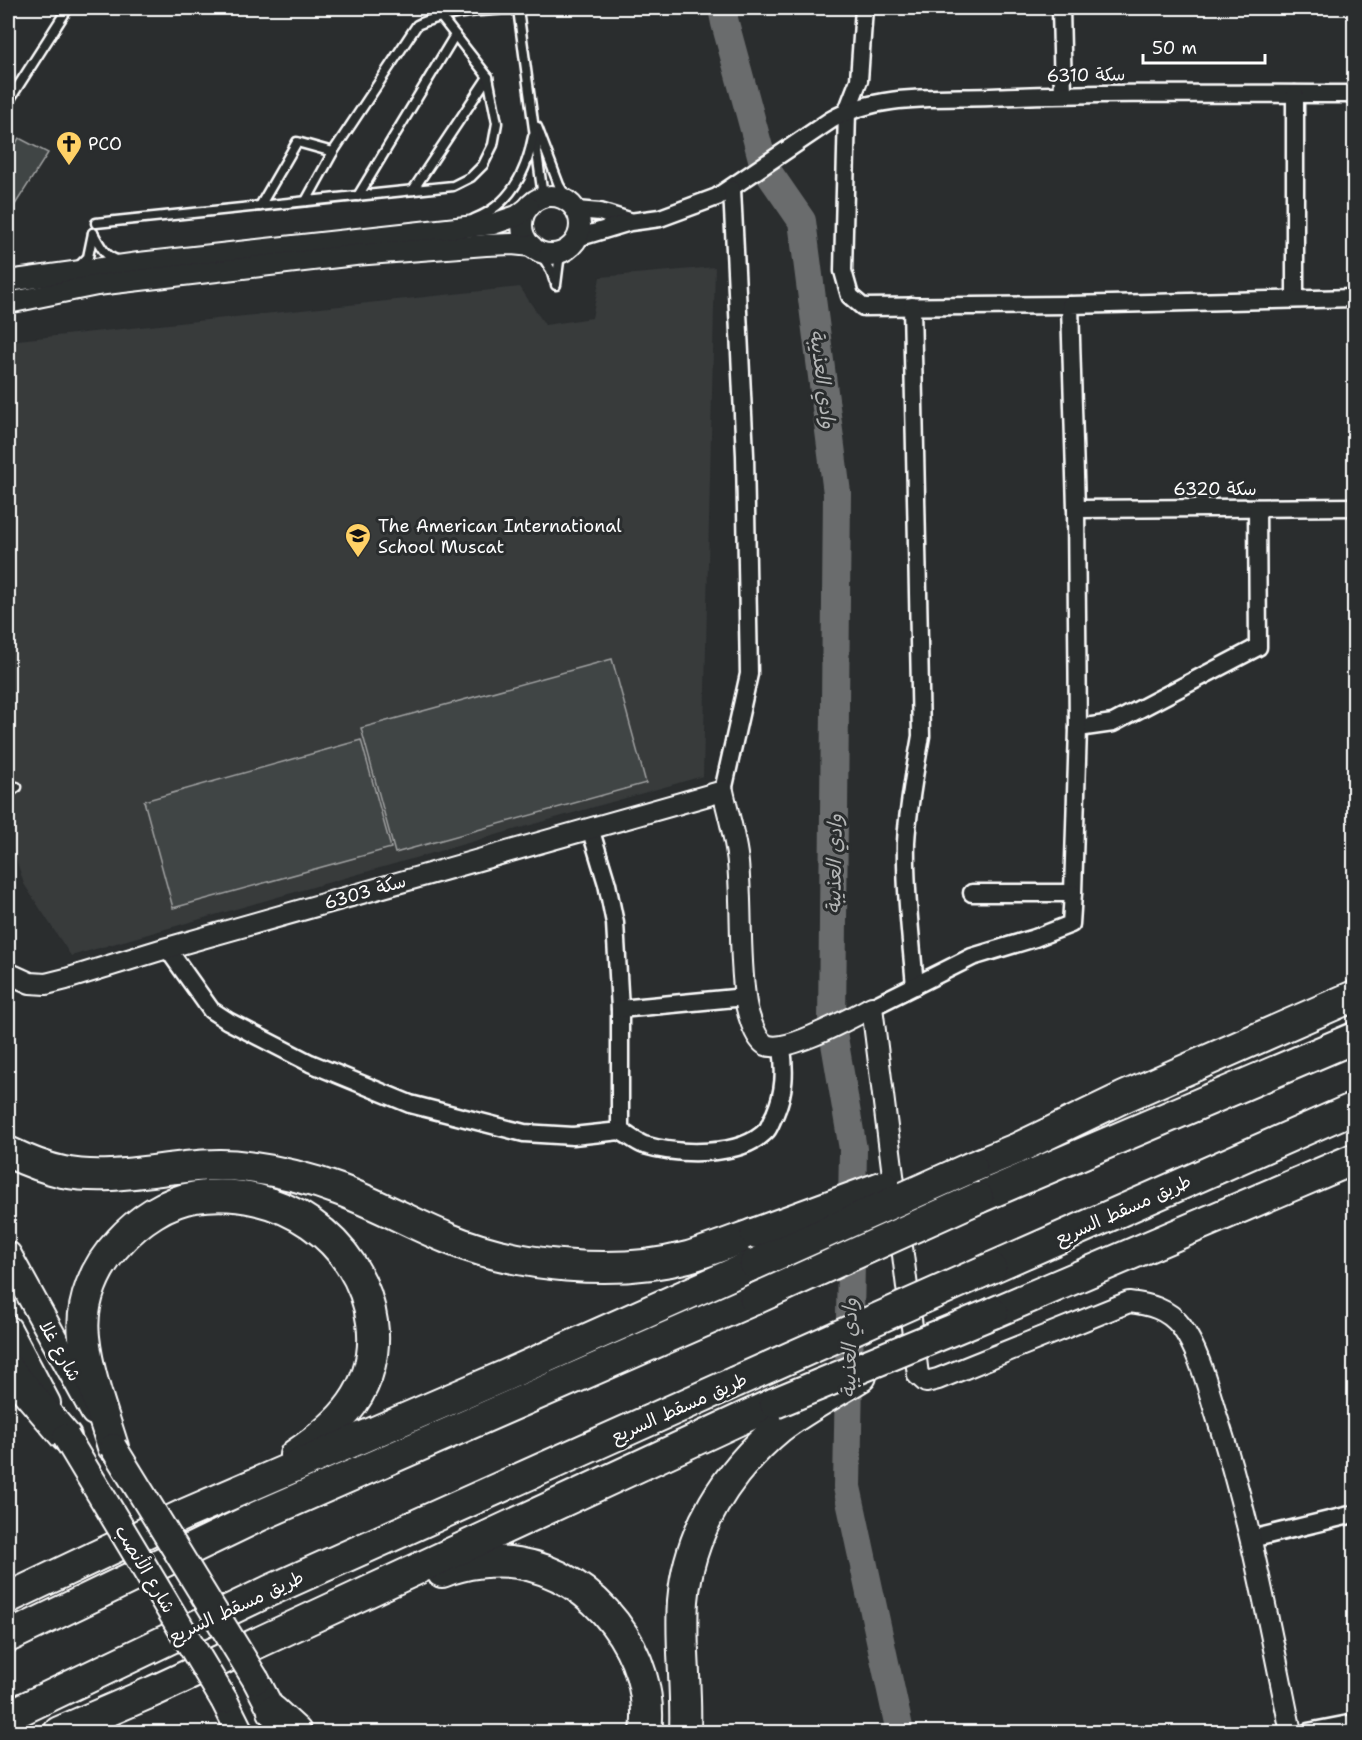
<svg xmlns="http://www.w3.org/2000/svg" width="1362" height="1740" viewBox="0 0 1362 1740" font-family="'Shantell Sans','Playpen Sans Arabic',sans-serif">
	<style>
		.built { fill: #373a3b }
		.green { fill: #414445; stroke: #a0a2a2; stroke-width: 1.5 }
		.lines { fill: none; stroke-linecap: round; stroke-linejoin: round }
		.river { stroke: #6a6c6d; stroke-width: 28 }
		.service-casing { stroke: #fff; stroke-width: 13 }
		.minor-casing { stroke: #fff; stroke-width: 21 }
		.tertiary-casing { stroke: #fff; stroke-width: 24 }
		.primary-casing { stroke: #fff; stroke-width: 30 }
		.motorway-casing { stroke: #fff; stroke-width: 34 }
		.service { stroke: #2a2d2e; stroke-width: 8 }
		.minor { stroke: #2a2d2e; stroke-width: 16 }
		.tertiary { stroke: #2a2d2e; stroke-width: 20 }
		.primary { stroke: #2a2d2e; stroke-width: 26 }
		.motorway { stroke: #2a2d2e; stroke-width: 30 }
		.primary-bridge-casing { stroke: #fff; stroke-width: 30; stroke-linecap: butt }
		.motorway-bridge-casing { stroke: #fff; stroke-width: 34; stroke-linecap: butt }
		.primary-bridge { stroke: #2a2d2e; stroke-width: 26 }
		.motorway-bridge { stroke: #2a2d2e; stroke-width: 30 }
		.labels { text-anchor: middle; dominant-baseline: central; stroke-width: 6; stroke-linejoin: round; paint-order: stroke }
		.street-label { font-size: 18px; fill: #fff; stroke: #2a2d2e }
		.poi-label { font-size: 18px; fill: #fff; stroke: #2a2d2e; text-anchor: start }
		.water-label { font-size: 20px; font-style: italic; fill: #b4b6b6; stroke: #2a2d2e }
	</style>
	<rect width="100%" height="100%" fill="#2a2d2e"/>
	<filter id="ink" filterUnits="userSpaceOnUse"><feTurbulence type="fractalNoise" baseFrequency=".0167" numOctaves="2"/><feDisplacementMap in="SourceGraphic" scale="12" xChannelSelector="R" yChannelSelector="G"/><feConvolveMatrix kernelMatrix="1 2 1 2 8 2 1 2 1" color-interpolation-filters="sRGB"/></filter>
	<g filter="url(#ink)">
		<!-- built -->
		<polygon class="built" points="715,267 703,776 71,956 24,884 8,834 8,341 520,287 545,325 592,318 600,277"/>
		<!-- green -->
		<g class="green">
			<polygon points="19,138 48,153 11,211 8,209 8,157"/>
			<polygon points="612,659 646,783 395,853 361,728"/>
			<polygon points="361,740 391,848 173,908 144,801"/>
		</g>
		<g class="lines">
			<!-- river -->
			<polyline class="river" points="722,8 725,23 764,166 802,221 837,493 832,1026 853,1149 847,1487 900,1732"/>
			<defs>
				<g id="service">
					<polyline points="8,102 68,8"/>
					<polyline points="537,127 559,185 569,202"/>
					<polyline points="413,190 488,77"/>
					<polyline points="358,196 455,35"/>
					<path d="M 306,201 L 333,152 L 417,25 C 444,12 488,10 518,9 L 543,197"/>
					<polyline points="260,206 297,142 333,152"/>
					<path d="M 474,219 C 510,205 526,174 533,137"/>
					<polyline points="96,223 453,186 471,177 483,165 493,145 497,123 488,77 441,17"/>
					<path d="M 93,233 C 100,245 105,258 120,261"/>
					<polyline points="539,251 551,270 554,280"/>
					<polyline points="78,267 88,257 93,233"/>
					<polyline points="556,285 559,261 568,249"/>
					<polyline points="8,793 17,787"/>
				</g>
				<g id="minor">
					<polyline points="864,8 859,80 847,111 843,271 850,296 863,307 1070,305"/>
					<polyline points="1061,8 1063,94"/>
					<polyline points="576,210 600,212 629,221"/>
					<path d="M 577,238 L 630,222 L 660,218 L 717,197 L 831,120 C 878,93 938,99 991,97 C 1112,92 1233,94 1354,94"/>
					<polyline points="1295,299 1295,94"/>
					<path d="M 912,306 L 921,736 C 915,771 908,806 906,842 C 905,890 911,938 915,986"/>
					<polyline points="1076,509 1354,507"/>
					<polyline points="1078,728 1113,723 1258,647 1257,508"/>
					<polyline points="723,791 749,674 745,455 732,189"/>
					<polyline points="972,893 1073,893 1078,728 1076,509 1070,305 1354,298"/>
					<polyline points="167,948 211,1010 228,1021 310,1063 410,1104 524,1133 573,1136 620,1131 620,1009 615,923 607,884 590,828"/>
					<polyline points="872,1007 972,957 1035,938 1071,924 1073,893"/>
					<polyline points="620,1009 745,997"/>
					<path d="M 620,1131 C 628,1135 636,1142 644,1145 C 678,1155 741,1158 767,1130 C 770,1126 772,1119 775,1114 C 785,1091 785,1071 782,1047"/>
					<polyline points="1251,1539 1354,1514"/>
					<polyline points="1308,1732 1354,1723"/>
				</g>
				<g id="tertiary">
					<circle cx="551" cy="225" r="29"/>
					<polyline points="8,281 139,263 493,224 517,216 529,207"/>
					<polyline points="8,303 97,285 355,255 486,245 512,244 532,246"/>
					<path d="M 8,973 L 30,983 L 46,984 L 66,979 L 167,948 L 723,791 C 728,814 736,839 738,863 C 742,907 739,952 745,996 C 746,1008 754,1039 766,1045 C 786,1054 852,1017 872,1007 L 918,1375 L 926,1382 L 938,1379 L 1129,1302 C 1149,1304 1168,1309 1181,1326 C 1199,1351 1207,1385 1216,1414 C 1250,1518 1269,1626 1291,1732"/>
				</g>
				<g id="primary">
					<polyline points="8,1255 94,1412"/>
					<polyline points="8,1329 47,1403"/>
					<polyline points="256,1680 282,1730"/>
					<polyline points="224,1700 240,1732"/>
				</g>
				<g id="motorway">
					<path d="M 8,1152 C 25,1160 44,1168 63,1172 C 124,1184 187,1158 248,1167 C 279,1171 311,1179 340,1190 C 377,1204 411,1223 447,1238 C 516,1267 616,1276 688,1257 C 711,1250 734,1241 756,1233"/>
					<polyline points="972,1167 1016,1149 1124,1097 1354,996"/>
					<polyline points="978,1198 1354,1038"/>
					<polyline points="991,1268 1354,1108"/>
					<polyline points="993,1313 1354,1159"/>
					<polyline points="8,1369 66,1437"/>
					<path d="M 113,1447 C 102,1411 88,1375 84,1337 C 80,1302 95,1267 119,1242 C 138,1221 166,1201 196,1197 C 278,1185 361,1238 372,1322 C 376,1351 369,1380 352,1404 C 337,1425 316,1441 295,1455"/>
					<path d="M 442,1572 C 464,1563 494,1559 518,1563 C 595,1575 656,1655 646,1732"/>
					<polyline points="8,1598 185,1514 504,1376 755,1264"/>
					<polyline points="8,1637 259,1516 755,1299"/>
					<polyline points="273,1711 296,1732"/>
					<polyline points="8,1716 269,1591 735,1382"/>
					<polyline points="59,1732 154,1691 775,1403"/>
					<path d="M 685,1732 C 687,1688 680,1645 683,1601 C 689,1531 727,1471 780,1427 C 805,1408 834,1393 861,1376"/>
				</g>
			</defs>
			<!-- service casing -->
			<use href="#service" class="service-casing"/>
			<!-- minor casing -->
			<use href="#minor" class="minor-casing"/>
			<!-- tertiary casing -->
			<use href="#tertiary" class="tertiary-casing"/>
			<!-- primary casing -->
			<use href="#primary" class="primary-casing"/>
			<!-- motorway casing -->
			<use href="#motorway" class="motorway-casing"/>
			<!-- service -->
			<use href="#service" class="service"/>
			<!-- minor -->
			<use href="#minor" class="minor"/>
			<!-- tertiary -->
			<use href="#tertiary" class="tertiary"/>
			<!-- primary -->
			<use href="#primary" class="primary"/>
			<!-- motorway -->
			<use href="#motorway" class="motorway"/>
			<defs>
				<g id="primary-bridge">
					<polyline points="66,1437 224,1700"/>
					<polyline points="113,1447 256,1680"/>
				</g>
				<g id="motorway-bridge">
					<polyline points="756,1233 884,1186"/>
					<polyline points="755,1264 972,1167"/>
					<polyline points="755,1299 978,1198"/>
					<polyline points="735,1382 991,1268"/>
					<polyline points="775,1403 993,1313"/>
				</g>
			</defs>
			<!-- primary-bridge casing -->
			<use href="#primary-bridge" class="primary-bridge-casing"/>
			<!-- motorway-bridge casing -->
			<use href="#motorway-bridge" class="motorway-bridge-casing"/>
			<!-- primary-bridge -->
			<use href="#primary-bridge" class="primary-bridge"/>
			<!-- motorway-bridge -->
			<use href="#motorway-bridge" class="motorway-bridge"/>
		</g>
	</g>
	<!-- icons -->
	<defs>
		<symbol id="church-pin" viewBox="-11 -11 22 30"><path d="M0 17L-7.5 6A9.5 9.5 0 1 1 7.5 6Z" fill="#ffd166" stroke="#2a2d2e"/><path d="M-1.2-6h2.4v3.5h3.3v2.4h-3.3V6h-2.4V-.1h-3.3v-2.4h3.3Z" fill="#111"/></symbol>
		<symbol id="school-pin" viewBox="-11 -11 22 30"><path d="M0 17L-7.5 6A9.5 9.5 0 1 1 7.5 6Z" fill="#ffd166" stroke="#2a2d2e"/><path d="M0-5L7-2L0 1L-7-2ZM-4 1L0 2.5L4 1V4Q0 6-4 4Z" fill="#111"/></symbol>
	</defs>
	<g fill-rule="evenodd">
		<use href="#church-pin" x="54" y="129" width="30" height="40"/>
		<use href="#school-pin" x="343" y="521" width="30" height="40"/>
	</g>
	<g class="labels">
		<!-- street labels -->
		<g class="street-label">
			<text transform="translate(1086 75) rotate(-1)">سكة 6310</text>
			<text x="1215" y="489">سكة 6320</text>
			<text transform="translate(365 892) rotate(-16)">سكة 6303</text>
			<text transform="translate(1123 1210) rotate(-24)">طريق مسقط السريع</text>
			<text transform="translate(60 1351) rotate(61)">شارع غلا</text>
			<text transform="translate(679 1408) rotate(-24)">طريق مسقط السريع</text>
			<text transform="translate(145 1569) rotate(59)">شارع الأنصب</text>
			<text transform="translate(236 1607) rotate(-25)">طريق مسقط السريع</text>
		</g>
		<!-- poi labels -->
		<g class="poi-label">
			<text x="88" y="144">PCO</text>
			<text x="378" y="526">The American International<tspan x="378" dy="21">School Muscat</tspan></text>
		</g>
		<!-- water labels -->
		<g class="water-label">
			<text transform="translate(823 379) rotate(83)">وادي العذيبة</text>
			<text transform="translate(834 864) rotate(-89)">وادي العذيبة</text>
			<text transform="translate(849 1348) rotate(-89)">وادي العذيبة</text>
		</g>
	</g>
	<!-- margin -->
	<rect width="1362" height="1740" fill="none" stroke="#2a2d2e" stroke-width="30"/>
	<rect x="15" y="15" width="1332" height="1710" fill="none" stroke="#fff" stroke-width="2" filter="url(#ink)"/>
	<!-- scale -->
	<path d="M1143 54v9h122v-9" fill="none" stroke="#ffffff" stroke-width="3"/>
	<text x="1152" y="54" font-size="18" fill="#ffffff" stroke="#2a2d2e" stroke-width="4.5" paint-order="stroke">50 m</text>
</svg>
